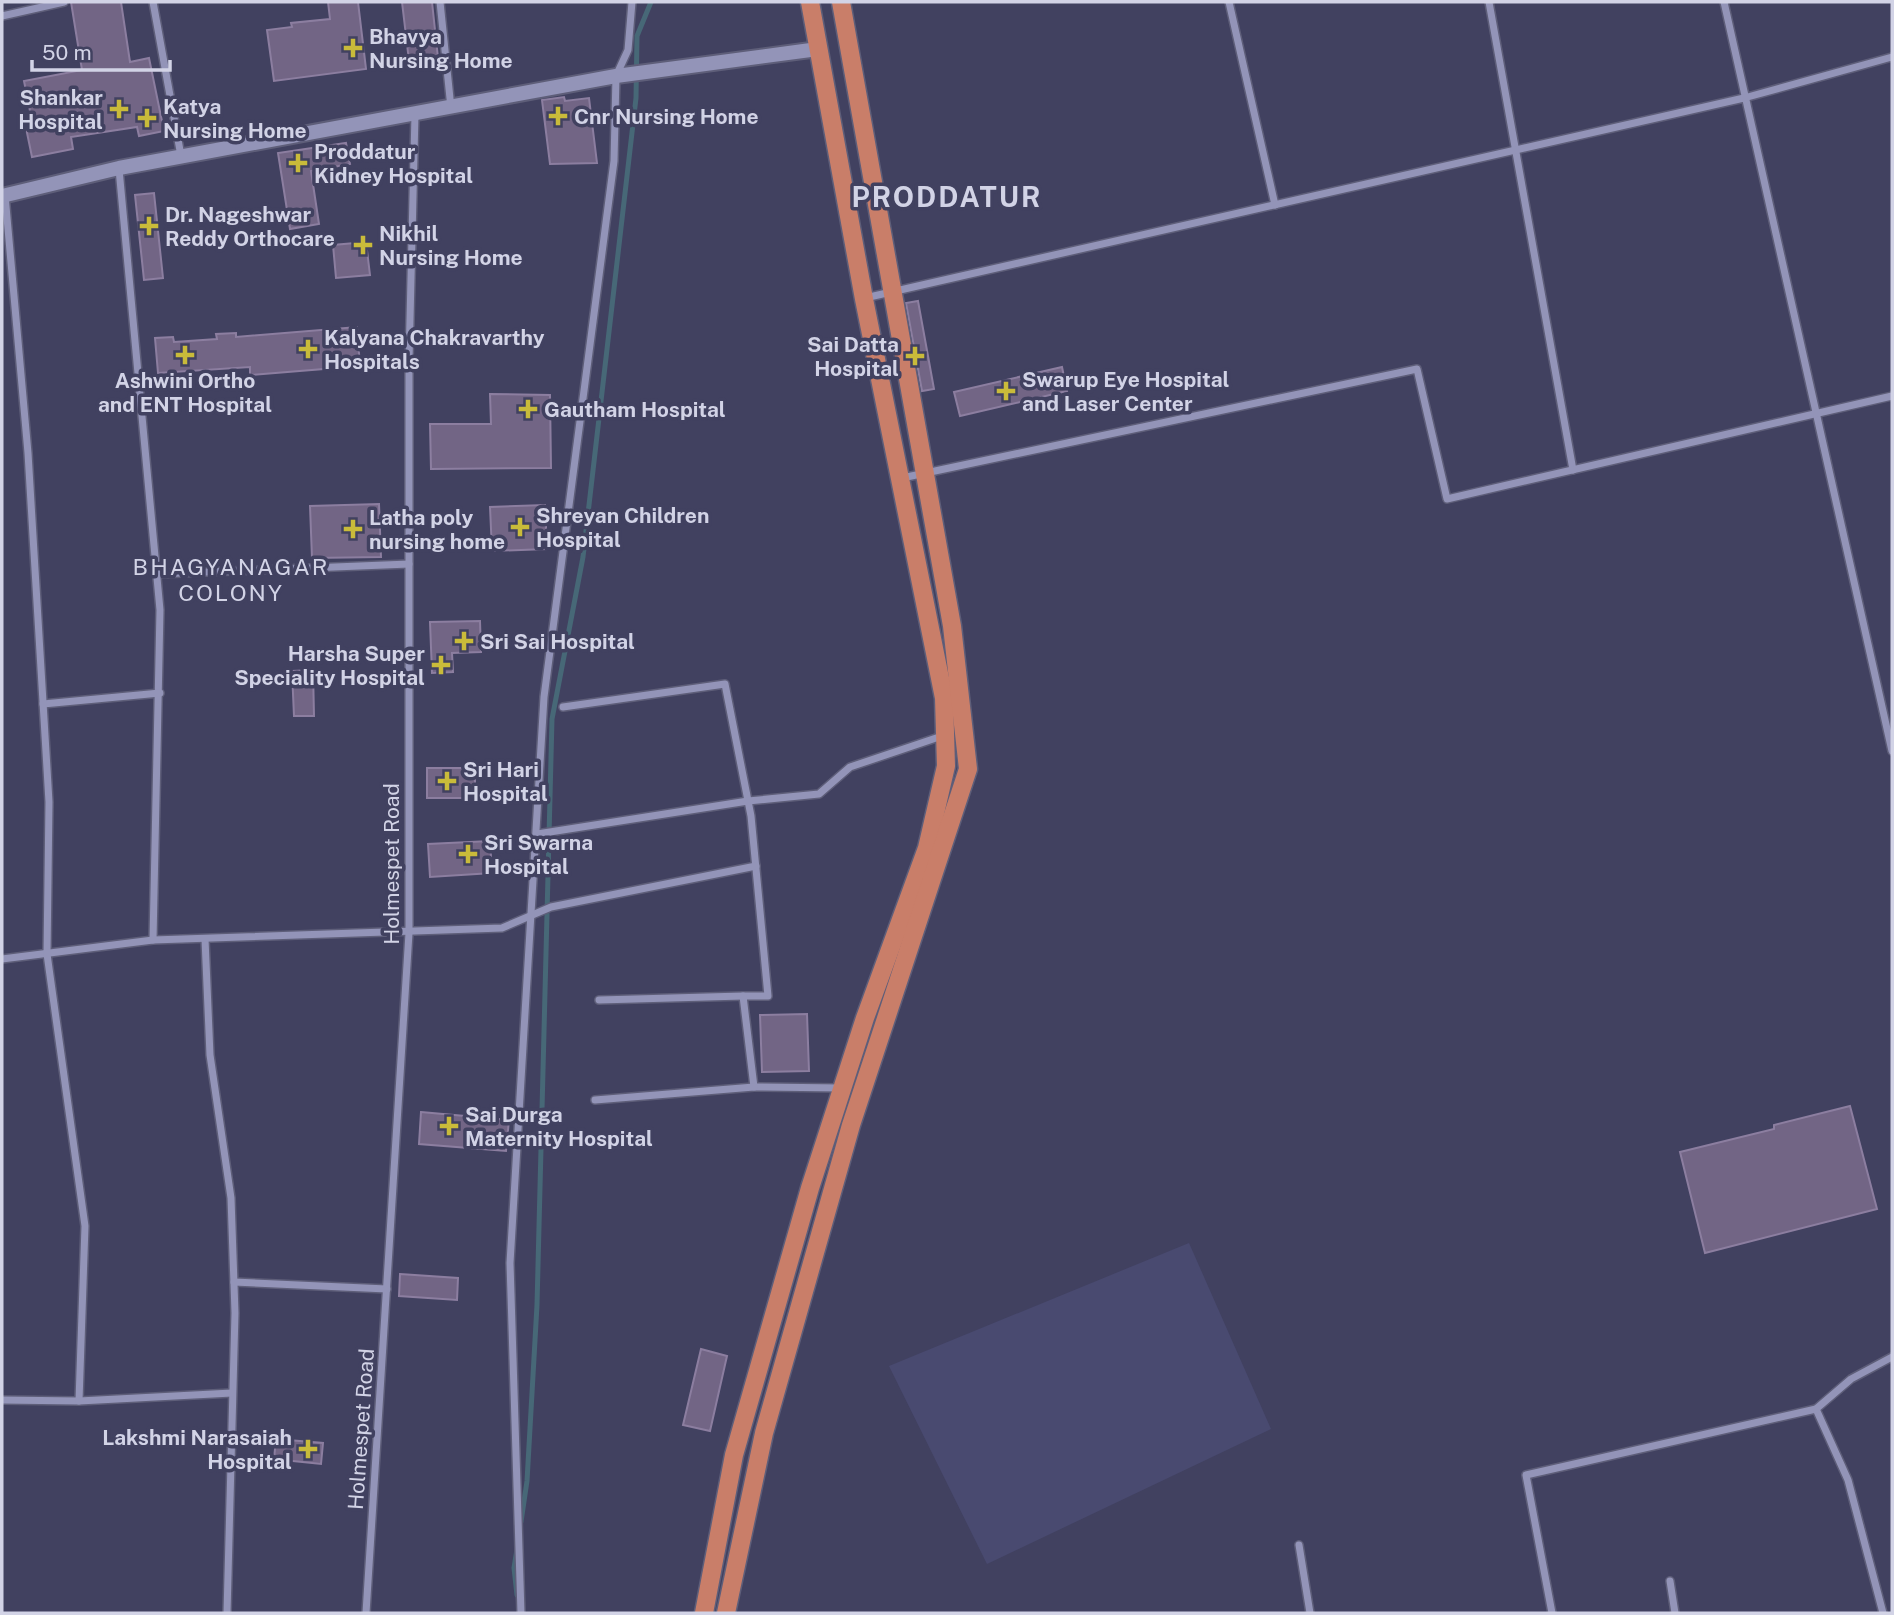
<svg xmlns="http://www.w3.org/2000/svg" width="1894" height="1615" viewBox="0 0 1894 1615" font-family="'Public Sans',sans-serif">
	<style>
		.built { fill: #494a70 }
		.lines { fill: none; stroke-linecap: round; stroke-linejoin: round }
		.stream { stroke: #476877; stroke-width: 5 }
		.building { fill: #726585; stroke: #8c7ea0; stroke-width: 2 }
		.street-casing { stroke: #5e5e79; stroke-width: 10 }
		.secondary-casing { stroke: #5e5e79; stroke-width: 18 }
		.primary-casing { stroke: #5e5e79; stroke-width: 21 }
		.street { stroke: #9394b8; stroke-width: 7 }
		.secondary { stroke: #9394b8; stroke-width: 14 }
		.primary { stroke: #c97e69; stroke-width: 18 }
		.poi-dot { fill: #c9bb3a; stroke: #414160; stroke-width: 2.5 }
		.labels { text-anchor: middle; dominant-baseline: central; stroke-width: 7; stroke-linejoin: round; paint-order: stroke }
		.poi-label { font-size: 21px; font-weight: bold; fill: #d2d3e6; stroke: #414160; text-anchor: start }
		.street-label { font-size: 21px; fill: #d2d3e6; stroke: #414160 }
		.neighbourhood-label { font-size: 23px; letter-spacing: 2px; fill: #d2d3e6; stroke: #414160 }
		.district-label { font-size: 28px; font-weight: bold; letter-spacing: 2px; fill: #d2d3e6; stroke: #414160 }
	</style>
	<rect width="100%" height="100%" fill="#414160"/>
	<!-- built -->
	<polygon class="built" points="1189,1243 1271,1429 987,1564 889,1366"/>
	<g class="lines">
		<!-- stream -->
		<g class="stream">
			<polyline points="521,1522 527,1481 537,1305 552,719 583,557 636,98 637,36 651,2"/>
			<polyline points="517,1549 514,1568 517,1595"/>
		</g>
	</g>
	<!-- building -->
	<g class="building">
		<polygon points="71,2 121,2 130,62 149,58 164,131 139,136 137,127 71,137 73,149 32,157 26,128 33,126 24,81 82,70"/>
		<polygon points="328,2 358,2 366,69 274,81 267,30 292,27 291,23 330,19"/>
		<polygon points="402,2 432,2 438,58 409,61"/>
		<polygon points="564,97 565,101 589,98 597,163 550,164 542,100"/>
		<polygon points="346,143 350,164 311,171 319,224 290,229 278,153"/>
		<polygon points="154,193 163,278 144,280 135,195"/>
		<polygon points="366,242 370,275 336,278 333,245"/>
		<polygon points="918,301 934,389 922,391 906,303"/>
		<polygon points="357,327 360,366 250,375 250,367 158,373 155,338 173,337 174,342 217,339 216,334 236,333 236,337"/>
		<polygon points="1062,367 1067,391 960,416 954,392"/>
		<polygon points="490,394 550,395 551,468 431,469 430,424 491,424"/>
		<polygon points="379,504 381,557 312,558 310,506"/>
		<polygon points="545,505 547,549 492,551 490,507"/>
		<polygon points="480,621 481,652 452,653 453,672 432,673 430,622"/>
		<polygon points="313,670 314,716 294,716 292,671"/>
		<rect x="427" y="768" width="48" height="30"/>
		<polygon points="490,841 492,873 430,877 428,844"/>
		<polygon points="807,1014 809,1071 762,1072 760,1015"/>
		<polygon points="1850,1106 1877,1209 1705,1253 1680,1152 1774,1129 1774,1125"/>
		<polygon points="421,1112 509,1120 506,1151 419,1144"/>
		<polygon points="400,1274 458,1278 457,1300 399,1296"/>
		<polygon points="701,1349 727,1356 710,1431 683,1425"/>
		<polygon points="276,1439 323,1443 321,1464 274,1459"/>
	</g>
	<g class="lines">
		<defs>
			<g id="street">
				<polyline points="153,2 181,156"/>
				<polyline points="440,2 451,108"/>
				<polyline points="1229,2 1275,205"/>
				<polyline points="1489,2 1573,470"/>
				<polyline points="1724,2 1892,751"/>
				<polyline points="2,16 64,2"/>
				<polyline points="119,169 160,610 153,940"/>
				<polyline points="865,298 1744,98 1892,57"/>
				<polyline points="902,478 1417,369 1447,499 1892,396"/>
				<polyline points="157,574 409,564"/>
				<polyline points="43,704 160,693"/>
				<polyline points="563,707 725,684 751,816 768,996 743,996 754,1087 841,1088"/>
				<polyline points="537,834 748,801 819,794 850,767 945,735"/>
				<polyline points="205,939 210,1055 231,1198 235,1313 227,1613"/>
				<polyline points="2,959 153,940 502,928 551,907 756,866"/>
				<polyline points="599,1000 743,996"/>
				<polyline points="595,1100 754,1087"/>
				<polyline points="234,1282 387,1289"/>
				<polyline points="2,1400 79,1401 85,1226 47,954 49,802 28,453 5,195"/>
				<polyline points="79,1401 232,1393"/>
				<polyline points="1816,1409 1848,1480 1883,1613"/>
				<polyline points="1299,1545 1310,1613"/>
				<polyline points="1670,1581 1675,1613"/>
				<polyline points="366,1613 409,933 409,361 415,114"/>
				<polyline points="521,1613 510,1263 544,697 614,161 616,76 628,50 632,2"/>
				<polyline points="1552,1613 1526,1475 1816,1409 1851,1379 1892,1357"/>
			</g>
			<polyline id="secondary" points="2,196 119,168 616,76 818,49"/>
			<g id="primary">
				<polyline points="704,1613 734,1455 810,1188 865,1018 927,848 946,766 944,698 864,299 810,2"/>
				<polyline points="726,1613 764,1433 851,1125 968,769 952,626 841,2"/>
			</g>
		</defs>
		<!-- street casing -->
		<use href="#street" class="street-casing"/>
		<!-- secondary casing -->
		<use href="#secondary" class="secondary-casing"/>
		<!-- primary casing -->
		<use href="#primary" class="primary-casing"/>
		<!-- street -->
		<use href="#street" class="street"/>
		<!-- secondary -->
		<use href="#secondary" class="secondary"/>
		<!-- primary -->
		<use href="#primary" class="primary"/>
	</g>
	<!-- markers -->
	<g class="poi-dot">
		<path d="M349.5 37.5h7v7h7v7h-7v7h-7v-7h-7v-7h7z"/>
		<path d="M115.5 98.5h7v7h7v7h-7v7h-7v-7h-7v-7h7z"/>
		<path d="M554.5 105.5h7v7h7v7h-7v7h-7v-7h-7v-7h7z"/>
		<path d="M143.5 107.5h7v7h7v7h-7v7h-7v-7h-7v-7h7z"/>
		<path d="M294.5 152.5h7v7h7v7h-7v7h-7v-7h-7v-7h7z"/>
		<path d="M145.5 215.5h7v7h7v7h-7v7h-7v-7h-7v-7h7z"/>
		<path d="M359.5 234.5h7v7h7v7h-7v7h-7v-7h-7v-7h7z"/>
		<path d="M304.5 338.5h7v7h7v7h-7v7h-7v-7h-7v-7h7z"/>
		<path d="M181.5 344.5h7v7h7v7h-7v7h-7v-7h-7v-7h7z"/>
		<path d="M911.5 345.5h7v7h7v7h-7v7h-7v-7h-7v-7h7z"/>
		<path d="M1002.5 380.5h7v7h7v7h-7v7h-7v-7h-7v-7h7z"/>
		<path d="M524.5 398.5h7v7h7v7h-7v7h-7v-7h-7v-7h7z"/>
		<path d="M516.5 516.5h7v7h7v7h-7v7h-7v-7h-7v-7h7z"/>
		<path d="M349.5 518.5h7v7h7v7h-7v7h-7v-7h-7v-7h7z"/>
		<path d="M460.5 630.5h7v7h7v7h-7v7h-7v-7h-7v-7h7z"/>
		<path d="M437.5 654.5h7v7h7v7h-7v7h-7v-7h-7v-7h7z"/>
		<path d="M443.5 770.5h7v7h7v7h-7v7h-7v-7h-7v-7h7z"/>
		<path d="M464.5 843.5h7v7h7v7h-7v7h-7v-7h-7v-7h7z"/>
		<path d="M445.5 1115.5h7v7h7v7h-7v7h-7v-7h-7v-7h7z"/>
		<path d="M304.5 1438.5h7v7h7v7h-7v7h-7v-7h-7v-7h7z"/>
	</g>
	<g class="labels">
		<!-- poi labels -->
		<g class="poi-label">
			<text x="369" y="36">Bhavya<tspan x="369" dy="24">Nursing Home</tspan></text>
			<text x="103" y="97" text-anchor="end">Shankar<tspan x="103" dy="24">Hospital</tspan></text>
			<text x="163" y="106">Katya<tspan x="163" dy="24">Nursing Home</tspan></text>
			<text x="574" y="116">Cnr Nursing Home</text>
			<text x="314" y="151">Proddatur<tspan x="314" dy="24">Kidney Hospital</tspan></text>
			<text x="165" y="214">Dr. Nageshwar<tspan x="165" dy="24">Reddy Orthocare</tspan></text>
			<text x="379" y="233">Nikhil<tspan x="379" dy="24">Nursing Home</tspan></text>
			<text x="324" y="337">Kalyana Chakravarthy<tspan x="324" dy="24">Hospitals</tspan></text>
			<text x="899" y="344" text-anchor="end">Sai Datta<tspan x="899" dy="24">Hospital</tspan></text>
			<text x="1022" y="379">Swarup Eye Hospital<tspan x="1022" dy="24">and Laser Center</tspan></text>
			<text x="185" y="380" text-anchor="middle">Ashwini Ortho<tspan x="185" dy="24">and ENT Hospital</tspan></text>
			<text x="544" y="409">Gautham Hospital</text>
			<text x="536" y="515">Shreyan Children<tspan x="536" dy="24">Hospital</tspan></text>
			<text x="369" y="517">Latha poly<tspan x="369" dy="24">nursing home</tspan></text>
			<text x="480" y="641">Sri Sai Hospital</text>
			<text x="425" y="653" text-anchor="end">Harsha Super<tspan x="425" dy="24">Speciality Hospital</tspan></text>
			<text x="463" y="769">Sri Hari<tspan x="463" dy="24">Hospital</tspan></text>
			<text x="484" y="842">Sri Swarna<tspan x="484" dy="24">Hospital</tspan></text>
			<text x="465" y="1114">Sai Durga<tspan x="465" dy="24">Maternity Hospital</tspan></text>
			<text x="292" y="1437" text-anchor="end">Lakshmi Narasaiah<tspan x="292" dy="24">Hospital</tspan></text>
		</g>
		<!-- street labels -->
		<g class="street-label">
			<text transform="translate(391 864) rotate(-90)">Holmespet Road</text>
			<text transform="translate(361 1429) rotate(-86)">Holmespet Road</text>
		</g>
		<!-- neighbourhood labels -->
		<g class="neighbourhood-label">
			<text x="231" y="566">BHAGYANAGAR<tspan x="231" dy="26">COLONY</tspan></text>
		</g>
		<!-- district labels -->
		<g class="district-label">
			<text x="947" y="196">PRODDATUR</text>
		</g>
	</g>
	<!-- border -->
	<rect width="1894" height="1615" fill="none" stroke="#d2d3e6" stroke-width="7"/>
	<!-- scale -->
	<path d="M32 60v10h138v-10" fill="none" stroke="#d2d3e6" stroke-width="3.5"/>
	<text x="42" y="60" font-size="21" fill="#d2d3e6" stroke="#414160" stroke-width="5" paint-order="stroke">50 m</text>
</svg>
